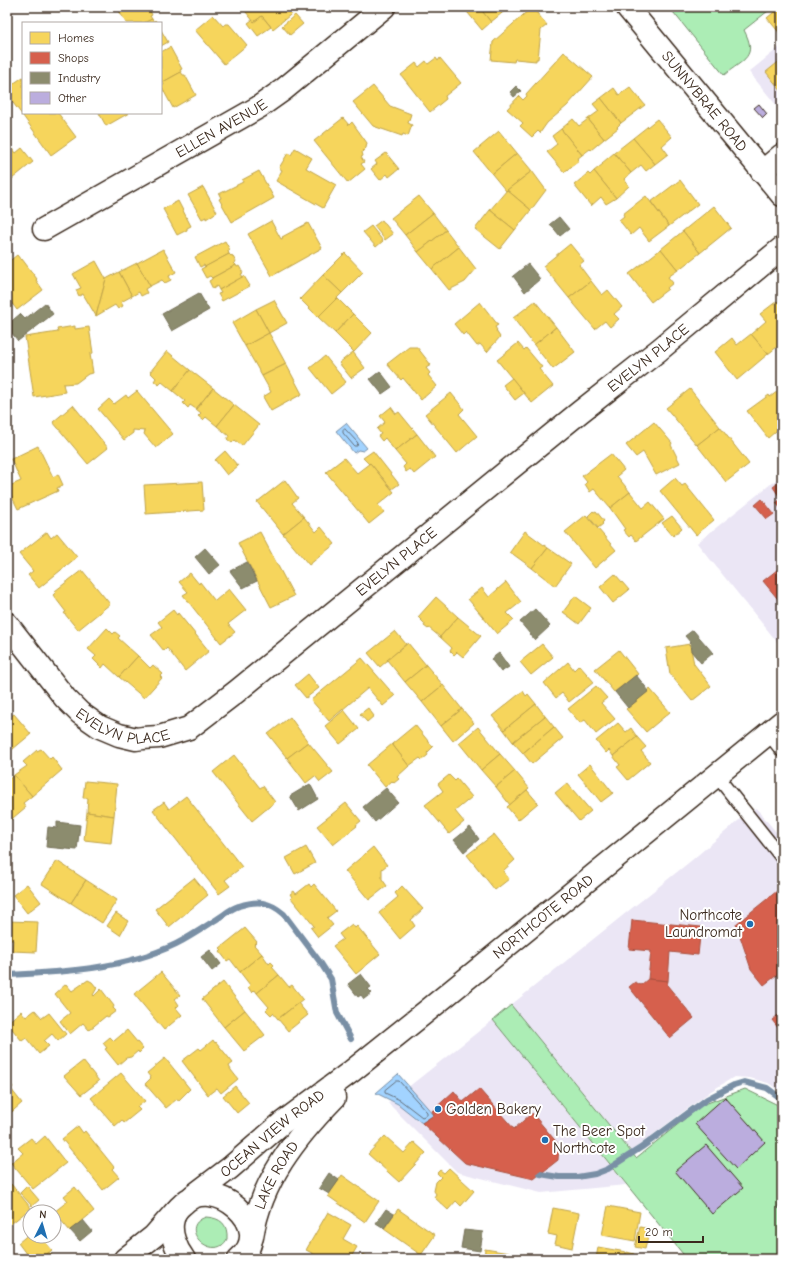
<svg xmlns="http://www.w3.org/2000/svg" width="789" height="1266" viewBox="0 0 789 1266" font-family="'Comic Neue',sans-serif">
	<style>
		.built { fill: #ebe6f5 }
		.green { fill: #acedb5; stroke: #748c6a }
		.water { fill: #a2d3ff; stroke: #798fa5 }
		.homes { fill: #f6d55c; stroke: #bea249 }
		.shops { fill: #d6604d; stroke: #a8503f }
		.industry { fill: #8c8c6e; stroke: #746f56 }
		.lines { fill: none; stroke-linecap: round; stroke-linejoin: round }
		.shore { stroke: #646e78; stroke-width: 1 }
		.stream { stroke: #798fa5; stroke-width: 6 }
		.building { fill: #bbadde; stroke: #3b2a1e }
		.service-casing { stroke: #3b2a1e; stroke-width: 15 }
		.minor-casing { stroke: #3b2a1e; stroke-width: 25 }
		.secondary-casing { stroke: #3b2a1e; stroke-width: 25 }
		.service { stroke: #fff; stroke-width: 12 }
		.minor { stroke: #fff; stroke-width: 22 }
		.secondary { stroke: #fff; stroke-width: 22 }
		.poi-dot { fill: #1f6fb2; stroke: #fff; stroke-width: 1.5 }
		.labels { text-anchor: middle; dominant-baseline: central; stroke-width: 4; stroke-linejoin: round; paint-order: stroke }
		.street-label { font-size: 15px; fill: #3b2a1e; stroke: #fff }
		.poi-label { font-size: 15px; fill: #3b2a1e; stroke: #fff; text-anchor: start }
	</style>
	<rect width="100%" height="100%" fill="#fff"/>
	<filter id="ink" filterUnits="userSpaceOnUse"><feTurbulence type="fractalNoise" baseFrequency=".025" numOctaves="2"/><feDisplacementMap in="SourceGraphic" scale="8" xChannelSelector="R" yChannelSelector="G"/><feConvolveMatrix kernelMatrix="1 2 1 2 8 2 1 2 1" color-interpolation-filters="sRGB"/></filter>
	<g filter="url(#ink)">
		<!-- built -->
		<g class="built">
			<polygon points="782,45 782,112 749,72"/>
			<polygon points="782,475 782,648 697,543"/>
			<polygon points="756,808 782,839 782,1092 768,1083 750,1078 734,1077 711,1091 631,1151 511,1005 692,860 745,815"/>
			<polygon points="493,1020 626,1185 541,1193 457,1172 388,1103"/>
		</g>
		<!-- green -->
		<g class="green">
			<path d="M 669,7 L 773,7 L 744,30 C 758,57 744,59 724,75 Z"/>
			<polygon points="511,1005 636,1158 702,1105 745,1089 782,1107 782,1259 687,1259 493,1020"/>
			<path d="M 206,1217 C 221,1218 228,1224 227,1239 C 214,1264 175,1227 206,1217 Z"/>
		</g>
		<!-- water -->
		<g class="water">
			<polygon points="346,423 367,448 363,451 358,450 354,453 336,431"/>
			<polygon points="398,1074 434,1115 422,1123 398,1104 376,1093"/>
		</g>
		<!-- homes -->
		<g class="homes">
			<polygon points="117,7 148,7 152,15 150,16 152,19 144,23 126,23"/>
			<polygon points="242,7 295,7 293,9 295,11 273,29 262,16 254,22"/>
			<polygon points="463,7 479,7 491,22 482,30"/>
			<polygon points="479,7 497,7 502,13 491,22"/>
			<polygon points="497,7 509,7 502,13"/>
			<polygon points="532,7 547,25 541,30 538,59 536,59 536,61 515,59 514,62 491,60 493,42"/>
			<polygon points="780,7 782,7 782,36 767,18"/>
			<polygon points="213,15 223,26 226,24 229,24 247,45 224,64 195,30"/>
			<polygon points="295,15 303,24 290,35 282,26"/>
			<polygon points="262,16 271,27 258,36 248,23 252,20 254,22"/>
			<polygon points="152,19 154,22 155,20 157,23 144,23"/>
			<polygon points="161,30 168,42 161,46"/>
			<polygon points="170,47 182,69 180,70 181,72 163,82 161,80 161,52"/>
			<polygon points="564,52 593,77 567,106 547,123 540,133 538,131 532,137 520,126 523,123 507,109 519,96 523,100 527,96 526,94"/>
			<polygon points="436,58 438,61 440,58 461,83 445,96 446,99 430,112 401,75 416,63 419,67 426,61 428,64"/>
			<polygon points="782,59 782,92 766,72"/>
			<polygon points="181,72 183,75 185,75 196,95 173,108 161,86 164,85 163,82"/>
			<polygon points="23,77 23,113 27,113 23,116 7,95 7,88"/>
			<polygon points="373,86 390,106 411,114 408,123 412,125 408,136 403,134 402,136 373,126 353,102"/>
			<polygon points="630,87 645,105 621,123 601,98 614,88 619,95"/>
			<polygon points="601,98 621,123 617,127 618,128 604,139 588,119 599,111 593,104"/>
			<polygon points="27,113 58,113 76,137 51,155 23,116"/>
			<polygon points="99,113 129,113 106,126"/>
			<polygon points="343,118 349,125 352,122 367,143 366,148 362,152 363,156 361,157 364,162 361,164 365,169 348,183 314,141"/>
			<polygon points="573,119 579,126 588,119 604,139 591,150 590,149 582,155 561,129"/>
			<polygon points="657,119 672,137 662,146 668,154 655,164 633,138"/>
			<polygon points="561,129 582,155 577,159 579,161 564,172 547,152 557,144 552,136"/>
			<polygon points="499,131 517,153 492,174 474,152"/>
			<polygon points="633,138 655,164 646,171 641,165 631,173 614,153"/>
			<polygon points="7,141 16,153 22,148 33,162 7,183"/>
			<polygon points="295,148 312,158 306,168 336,185 323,208 276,181 282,170 279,168 288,153 291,155"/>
			<polygon points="386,153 399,169 389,177 387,174 380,180 371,169 377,164 375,161"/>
			<polygon points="517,153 532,171 506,191 492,174"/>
			<polygon points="614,153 631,173 624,179 629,186 616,198 594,171 603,164 602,163"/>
			<polygon points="259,171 274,198 232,222 219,199 221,198 219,194 243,182 242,180"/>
			<polygon points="532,171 546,190 531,210 507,190"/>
			<polygon points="594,171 616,198 606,204 601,197 591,206 574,185 588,173 590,175"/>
			<polygon points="680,180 698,204 669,226 651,202"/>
			<polygon points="203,187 217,212 206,219 206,217 202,219 188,195"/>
			<polygon points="507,190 531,210 515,230 490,210"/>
			<polygon points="419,196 433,213 405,235 391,218"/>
			<polygon points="646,196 669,226 649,241 639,228 631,235 619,220 624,216 623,214"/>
			<polygon points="178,201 191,226 187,228 187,230 177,235 163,209"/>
			<polygon points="714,206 731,228 700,253 683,231"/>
			<polygon points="490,210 515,230 500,249 475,229"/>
			<polygon points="433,213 446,230 418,252 405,235"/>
			<polygon points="382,220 393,234 385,240 374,226"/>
			<polygon points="271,221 281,239 283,238 282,237 308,223 322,248 272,276 248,234"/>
			<polygon points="371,226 383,241 376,247 363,232"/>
			<polygon points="446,230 459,247 432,269 418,252"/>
			<polygon points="683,231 700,253 678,270 661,249"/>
			<polygon points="225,241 230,250 228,251 229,254 205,267 204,265 200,267 195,257"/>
			<polygon points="570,244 584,261 579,265 591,281 569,298 543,266"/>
			<polygon points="459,247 476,269 465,282 449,290 432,269"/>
			<polygon points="163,249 176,272 169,276 171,280 165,283 162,280 150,286 137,263"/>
			<polygon points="661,249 678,270 668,277 673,283 667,288 668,289 651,302 629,274"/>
			<polygon points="345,253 363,272 342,293 323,275"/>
			<polygon points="229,254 231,256 232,255 236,262 234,263 236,265 212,278 210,276 206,278 201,269"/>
			<polygon points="17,255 21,260 22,259 37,279 36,280 43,290 17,310 7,297 7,263"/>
			<polygon points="96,261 106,279 96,316 83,294 79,296 76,290 81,288 73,274"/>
			<polygon points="137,263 150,286 145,289 147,293 141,296 139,292 132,296 119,272"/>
			<polygon points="236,265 237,267 239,266 243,273 241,274 243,277 219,290 217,286 213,289 209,281 212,279 212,278"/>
			<polygon points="119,272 132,296 121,302 123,306 118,309 115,305 96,316 106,279"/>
			<polygon points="323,275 342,293 318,317 300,299"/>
			<polygon points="244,276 250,286 222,301 218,294 221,293 219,290"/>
			<polygon points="591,281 602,295 608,290 622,307 614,314 619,319 610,327 605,321 595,329 569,298"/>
			<polygon points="337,298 353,314 335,333 318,317"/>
			<polygon points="274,300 287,323 269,333 256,309"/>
			<polygon points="535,301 556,327 534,345 513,318"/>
			<polygon points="777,301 782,306 782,343 768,354 751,334 766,321 760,314"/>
			<polygon points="480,302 498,325 495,327 497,330 496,331 500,337 487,352 480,344 477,346 466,332 463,335 454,324"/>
			<polygon points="256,309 269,333 245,346 232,323"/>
			<polygon points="353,314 372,333 354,352 335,333"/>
			<polygon points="75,326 75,329 89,327 93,353 90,354 93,373 88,374 76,383 63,384 65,392 34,397 25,337 58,332 57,329"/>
			<polygon points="556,327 575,352 553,369 534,345"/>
			<polygon points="269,333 286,364 262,376 245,346"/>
			<polygon points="751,334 768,354 737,380 715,352 732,338 737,345"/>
			<polygon points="518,343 524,350 526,348 542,367 539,369 553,386 532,403 497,360"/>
			<polygon points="409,347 417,347 431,365 426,368 430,373 428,375 437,386 421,400 403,378 401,380 387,364"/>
			<polygon points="167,351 190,370 173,391 162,382 159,385 154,381 156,378 150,372"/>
			<polygon points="353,352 365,368 351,378 339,363"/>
			<polygon points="325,356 346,382 331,394 310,368"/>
			<polygon points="286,364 302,394 271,411 263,397 271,392 262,376"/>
			<polygon points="190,370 213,388 196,409 190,405 188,408 183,403 185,401 173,391"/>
			<polygon points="512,378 524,393 515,400 503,385"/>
			<polygon points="213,388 234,405 217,426 206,417 203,420 198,416 201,413 196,409"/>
			<polygon points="782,388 782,426 768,438 747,411 769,395 770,397"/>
			<polygon points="690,389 720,427 697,445 666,408"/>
			<polygon points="137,391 173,434 156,448 144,434 145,431 133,430 133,433 124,440 98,409 109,399 114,404 126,395 128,398"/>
			<polygon points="451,393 464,409 459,414 477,436 457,453 425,414"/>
			<polygon points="73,405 108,448 88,464 53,422"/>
			<polygon points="234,405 259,425 242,446 235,440 232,443 227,439 229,436 217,426"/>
			<polygon points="391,407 396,414 399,412 417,434 395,451 385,438 382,441 378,436 381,434 377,429 385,422 380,416"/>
			<polygon points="654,422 672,443 671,445 680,463 656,475 643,452 636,457 626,445"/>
			<polygon points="720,427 749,464 726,482 697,445"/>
			<polygon points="417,434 435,457 414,474 410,469 406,472 403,467 406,464 395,451"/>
			<polygon points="38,446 53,477 58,474 63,485 57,488 58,491 18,509 7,487 21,481 11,459"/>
			<polygon points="225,451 238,466 227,475 215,460"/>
			<polygon points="373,451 399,484 392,489 370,463 369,464 363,458"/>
			<polygon points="611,454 624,470 617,476 630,492 610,508 594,489 590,492 585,484 587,482 582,476"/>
			<polygon points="344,458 357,473 370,463 394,492 378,505 384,512 369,524 326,472"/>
			<polygon points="675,478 682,486 685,484 714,520 696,535 660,491"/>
			<polygon points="285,480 298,498 292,503 304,517 283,534 257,502"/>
			<polygon points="202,482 204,510 146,514 144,485"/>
			<polygon points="630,492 643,508 650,502 664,519 636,541 631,535 629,537 623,530 625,529 610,508"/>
			<polygon points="593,511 594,512 596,511 604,521 602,523 603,524 598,528 588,516"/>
			<polygon points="586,515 616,550 595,568 565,532"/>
			<polygon points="672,516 682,528 673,536 662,523"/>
			<polygon points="304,517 316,532 321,527 335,544 309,565 283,534"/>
			<polygon points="525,531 548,548 532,568 510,552"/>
			<polygon points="47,532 51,538 57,533 77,557 39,588 28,575 33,571 19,554"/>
			<polygon points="260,532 294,596 271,607 238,543"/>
			<polygon points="548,548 571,564 555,586 532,568"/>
			<polygon points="82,570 110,604 78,630 64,613 66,612 53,595 56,592 55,591"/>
			<polygon points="190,573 199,584 200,582 215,601 229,589 246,610 228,624 235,632 221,643 183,595 188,592 179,582"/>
			<polygon points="615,574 629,590 613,603 600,587"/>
			<polygon points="506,582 521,602 507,613 514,620 497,634 468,599 482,588 489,597"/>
			<polygon points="575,596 591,608 579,624 563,612"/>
			<polygon points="436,597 458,617 440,637 429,628 428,629 424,626 425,624 418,617"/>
			<polygon points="173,610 177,615 178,613 209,651 185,671 167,648 164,651 151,635 162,627 158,622"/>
			<polygon points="458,617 481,636 463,657 457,652 454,655 450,651 452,648 440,637"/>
			<polygon points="107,628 113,634 115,632 120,636 118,638 138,656 119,677 105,664 102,668 93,659 96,656 88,649"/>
			<polygon points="395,631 406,644 380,667 368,653"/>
			<polygon points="408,643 426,665 405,682 387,660"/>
			<polygon points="542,644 553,657 531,675 520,662"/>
			<polygon points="690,644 694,664 711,686 692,701 670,674 666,648"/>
			<polygon points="619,650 638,674 614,692 595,669"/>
			<polygon points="138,656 150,668 153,665 163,674 160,677 162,678 144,698 119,677"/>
			<polygon points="362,658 395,696 383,706 368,688 329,721 311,700"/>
			<polygon points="568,662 574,670 579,665 594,682 569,702 562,693 556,698 544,683"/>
			<polygon points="426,665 443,685 422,702 405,682"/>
			<polygon points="308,674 319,688 306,698 295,685"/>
			<polygon points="443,685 462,709 441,726 422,702"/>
			<polygon points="596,686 607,698 601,703 615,719 596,734 585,720 580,723 568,709"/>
			<polygon points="650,689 670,712 646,732 626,709"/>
			<polygon points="523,691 526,696 528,694 536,704 504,730 492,716"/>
			<polygon points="536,704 545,716 513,742 504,730"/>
			<polygon points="368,708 374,716 367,722 360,714"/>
			<polygon points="462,709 474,723 453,741 441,726"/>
			<polygon points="344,710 359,729 340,744 325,726"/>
			<polygon points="14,714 31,734 7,754 7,719"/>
			<polygon points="545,716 554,727 523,753 513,742"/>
			<polygon points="290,717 308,742 287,758 268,734"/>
			<polygon points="618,723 626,732 631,728 637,737 613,756 609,750 606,753 596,741"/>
			<polygon points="415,725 433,747 427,753 428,755 422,760 420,758 409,766 392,744"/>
			<polygon points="478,727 500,754 481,770 459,743"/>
			<polygon points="554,727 563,738 532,764 523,753"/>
			<polygon points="637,737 646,747 641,751 650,762 628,780 617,767 620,765 613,756"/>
			<polygon points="308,742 333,772 320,782 315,776 306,783 287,758"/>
			<polygon points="392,744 409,766 397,777 399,779 394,783 392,781 385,787 367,765"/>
			<polygon points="41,749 50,759 52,757 62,770 32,796 14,775 27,766 23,762 37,750 37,751"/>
			<polygon points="500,754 515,771 496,787 481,770"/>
			<polygon points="234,755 260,788 263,786 275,802 252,821 213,772"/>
			<polygon points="590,764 613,793 601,802 578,774"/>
			<polygon points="515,771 529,788 510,805 496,787"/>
			<polygon points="14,775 32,796 23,803 26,807 7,823 7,781"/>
			<polygon points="449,775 455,781 457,779 472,797 455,811 464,822 449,834 425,805 443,791 438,784"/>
			<polygon points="85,781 117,784 114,816 87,812 88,798 83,798"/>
			<polygon points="567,783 591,811 579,821 555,793"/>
			<polygon points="527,790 538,803 518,820 507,807"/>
			<polygon points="186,796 242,867 225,880 230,886 219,894 153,810 164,802 169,809"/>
			<polygon points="346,803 361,821 356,825 357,826 333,845 317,826"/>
			<polygon points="87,812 114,816 111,843 84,840"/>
			<polygon points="494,834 515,860 503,871 509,879 495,890 467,855"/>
			<polygon points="306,847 315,863 295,874 286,858"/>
			<polygon points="373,847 387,865 382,869 382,879 387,886 369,900 345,871"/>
			<polygon points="57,861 86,880 71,903 42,884"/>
			<polygon points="194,878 208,895 169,927 155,909"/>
			<polygon points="86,880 117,900 102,923 71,903"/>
			<polygon points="27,884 41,902 27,913 13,895"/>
			<polygon points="309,884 311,887 314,884 336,911 327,918 333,925 318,937 311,928 314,926 291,898 292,897 290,894 294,891 296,894"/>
			<polygon points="402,886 423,909 411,920 415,926 400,939 379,913 398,897 395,893"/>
			<polygon points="116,913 128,921 120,935 107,926"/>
			<polygon points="7,915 7,921 38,922 36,952 12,951 13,940 7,940"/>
			<polygon points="352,924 355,928 357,926 380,954 356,974 333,946 343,939 339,934"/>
			<polygon points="245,928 257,942 254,945 262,954 240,972 230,959 227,961 220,952 222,950 220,948"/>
			<polygon points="262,954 269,964 271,962 274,965 272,967 279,975 257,993 255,990 252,993 248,987 250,985 240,972"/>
			<polygon points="161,972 180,995 175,999 179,1005 176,1008 182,1015 164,1030 134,994"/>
			<polygon points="279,975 289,987 292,985 303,999 278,1019 273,1013 271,1015 266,1010 269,1007 257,993"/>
			<polygon points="88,980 92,982 97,988 93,995 94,996 101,989 114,1006 113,1008 116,1011 108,1017 106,1016 89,1030 83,1023 70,1034 60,1021 70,1013 55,994 66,984 72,991"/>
			<polygon points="223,982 245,1010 224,1027 202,999"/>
			<polygon points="298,1003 308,1015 288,1031 278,1019"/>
			<polygon points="35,1010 42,1018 49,1013 66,1034 58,1041 52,1034 44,1041 49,1046 39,1054 26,1038 22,1041 7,1023 21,1011 26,1017"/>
			<polygon points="245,1010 265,1035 244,1051 224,1027"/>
			<polygon points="127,1030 143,1049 139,1053 138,1051 131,1057 126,1058 118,1065 105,1049 107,1048 103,1043 110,1037 114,1041"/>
			<polygon points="213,1040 215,1043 216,1042 233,1063 229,1066 231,1070 238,1079 221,1093 217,1088 208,1095 182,1061 199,1048 201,1050"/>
			<polygon points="165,1058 190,1089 179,1100 177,1099 166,1108 145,1084 151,1078 147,1073"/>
			<polygon points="83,1061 99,1081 81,1095 64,1076"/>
			<polygon points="121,1073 145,1101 137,1107 140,1110 124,1123 122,1120 115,1126 91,1098"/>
			<polygon points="7,1080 13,1087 11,1089 22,1103 7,1116"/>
			<polygon points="235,1086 249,1103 237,1113 223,1096"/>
			<polygon points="78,1126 83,1133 85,1131 114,1167 112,1169 119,1177 103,1190 62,1139"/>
			<polygon points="45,1136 66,1163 33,1189 11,1163 23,1153 18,1148 31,1138 36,1144"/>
			<polygon points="385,1136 404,1153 414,1142 426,1153 399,1182 368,1154"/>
			<polygon points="449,1168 474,1191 461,1206 456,1201 448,1210 434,1197 436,1194 434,1191 436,1182 441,1177 437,1173 440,1170 444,1173"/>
			<polygon points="342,1175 379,1201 365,1222 328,1196"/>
			<polygon points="11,1184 31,1208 7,1227 7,1187"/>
			<polygon points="27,1186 39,1200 32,1206 20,1193"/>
			<polygon points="75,1187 94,1211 70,1231 54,1212 68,1201 64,1196"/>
			<polygon points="608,1206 640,1212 635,1241 602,1235"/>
			<polygon points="553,1208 579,1213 572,1248 555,1244 557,1236 548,1234"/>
			<polygon points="398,1209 435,1235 421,1255 384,1229"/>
			<polygon points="328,1212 351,1225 343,1239 357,1247 350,1259 338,1259 333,1256 331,1259 323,1259 306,1250"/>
			<polygon points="640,1227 650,1229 645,1249 635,1247"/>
			<polygon points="30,1233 30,1236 40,1236 52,1250 41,1259 30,1259 18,1243"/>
			<polygon points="598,1247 626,1252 624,1259 596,1259"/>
			<polygon points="485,1249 509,1253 508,1259 474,1259 474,1256 484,1258"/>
			<polygon points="49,1252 55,1259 41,1259"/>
			<polygon points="627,1252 634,1254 634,1259 625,1259"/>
			<polygon points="363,1254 372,1259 360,1259"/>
		</g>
		<!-- shops -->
		<g class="shops">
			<polygon points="782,480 782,510 776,503 781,499 773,487"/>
			<polygon points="762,499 774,514 767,519 755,505"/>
			<polygon points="782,566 782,604 763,581"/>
			<polygon points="782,887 782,971 764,985 751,969 736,924"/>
			<polygon points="632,920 701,927 698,955 670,952 668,981 648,979 651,951 629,949"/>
			<polygon points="648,979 668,981 667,985 694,1018 670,1038 629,987 635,982 641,985"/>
			<polygon points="782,1012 782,1033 772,1020"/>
			<polygon points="479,1089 514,1129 532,1113 559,1145 558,1160 534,1179 465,1163 422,1123 434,1115 432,1111 454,1091 463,1102"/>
		</g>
		<!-- industry -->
		<g class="industry">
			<polygon points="516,86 521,91 514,97 510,92"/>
			<polygon points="559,217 569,229 560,236 550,224"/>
			<polygon points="528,264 540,279 525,292 513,276"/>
			<polygon points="199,293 209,310 172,331 162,314"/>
			<polygon points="45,303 53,314 18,341 7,327 7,325 20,314 25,319"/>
			<polygon points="380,371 392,387 382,394 370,379"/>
			<polygon points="205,548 220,565 209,574 195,557"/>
			<polygon points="247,562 257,581 243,588 230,571"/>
			<polygon points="535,609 550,626 535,640 520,622"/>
			<polygon points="693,630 713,653 701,663 691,651 690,644 691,643 685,636"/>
			<polygon points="499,653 509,667 501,672 491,659"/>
			<polygon points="636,675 649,691 628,708 615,692"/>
			<polygon points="310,784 318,799 299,811 290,796"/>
			<polygon points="386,788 398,802 375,822 363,807"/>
			<polygon points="57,822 80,825 77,850 46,847 48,827 57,828"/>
			<polygon points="470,827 479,839 464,852 454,840"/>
			<polygon points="210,950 221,964 212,971 201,957"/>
			<polygon points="361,974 371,987 368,989 372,993 364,999 361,995 358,997 348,984"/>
			<polygon points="329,1173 339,1180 329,1194 319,1188"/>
			<polygon points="386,1209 394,1214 384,1228 376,1223"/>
			<polygon points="83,1220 92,1231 80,1241 70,1230"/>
			<polygon points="464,1230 483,1232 480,1251 461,1248"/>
		</g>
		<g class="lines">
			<!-- shore -->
			<g class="shore">
				<polygon points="345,429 358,443 357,446 354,446 343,433 343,431"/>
				<polygon points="396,1081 399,1081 427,1112 427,1115 422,1117 400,1100 385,1093 385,1090"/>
			</g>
			<!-- stream -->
			<g class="stream">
				<path d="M 7,975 C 64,972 124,969 176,944 C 192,936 206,926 220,917 C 226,913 232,908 239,906 C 257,900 269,901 284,914 L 320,962 L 331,979 L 337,1013 L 351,1039"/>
				<polyline points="540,1174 559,1177 577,1177 595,1174 608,1169 642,1147 707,1099 734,1085 744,1082 767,1088 782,1099"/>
			</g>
		</g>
		<!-- building -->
		<g class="building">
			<polygon points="759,104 767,114 763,118 754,108"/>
			<polygon points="725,1097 765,1142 736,1169 695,1124"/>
			<polygon points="706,1145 743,1188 712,1214 675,1171"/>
			<polygon points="782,1185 782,1209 778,1208"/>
		</g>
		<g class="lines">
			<defs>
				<g id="service">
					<polyline points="768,733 782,751"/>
					<polyline points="716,775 782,858"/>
				</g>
				<g id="minor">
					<polyline points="762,172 782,155"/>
					<path id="s1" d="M 44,229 L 259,107 L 283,90 L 384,7"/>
					<path id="s2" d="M 7,624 L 65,698 L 80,713 L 100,727 L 119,735 L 136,739 L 143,738 L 159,737 L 189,728 L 236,692 L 580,412 L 659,350 L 782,248"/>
				</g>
				<g id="secondary">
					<path id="s3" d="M 627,7 L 782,195"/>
					<path id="s4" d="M 193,1196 L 230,1168 L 282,1123 L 352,1071 L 427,1011 L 782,722"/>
					<path id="s5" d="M 252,1237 C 261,1181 296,1137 334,1098"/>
					<polyline points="125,1259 154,1236 176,1211"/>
					<path d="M 184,1259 C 176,1249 169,1232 173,1219 C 174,1213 178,1208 183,1204 C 213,1173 278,1227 239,1259"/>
				</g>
			</defs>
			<!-- service casing -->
			<use href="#service" class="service-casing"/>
			<!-- minor casing -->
			<use href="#minor" class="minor-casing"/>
			<!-- secondary casing -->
			<use href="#secondary" class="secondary-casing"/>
			<!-- service -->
			<use href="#service" class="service"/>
			<!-- minor -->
			<use href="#minor" class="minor"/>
			<!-- secondary -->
			<use href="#secondary" class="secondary"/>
		</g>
	</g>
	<!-- markers -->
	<g class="poi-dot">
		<circle cx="750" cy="924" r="4"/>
		<circle cx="438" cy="1109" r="4"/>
		<circle cx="545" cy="1140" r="4"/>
	</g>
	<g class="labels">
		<!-- street labels -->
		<g class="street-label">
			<text stroke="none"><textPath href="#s3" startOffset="122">SUNNYBRAE ROAD</textPath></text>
			<text stroke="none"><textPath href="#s1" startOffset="204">ELLEN AVENUE</textPath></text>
			<text stroke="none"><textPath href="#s2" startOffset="822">EVELYN PLACE</textPath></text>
			<text stroke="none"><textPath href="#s2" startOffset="498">EVELYN PLACE</textPath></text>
			<text stroke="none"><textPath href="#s2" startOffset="162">EVELYN PLACE</textPath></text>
			<text stroke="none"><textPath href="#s4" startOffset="448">NORTHCOTE ROAD</textPath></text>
			<text stroke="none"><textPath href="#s4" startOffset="101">OCEAN VIEW ROAD</textPath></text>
			<text stroke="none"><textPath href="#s5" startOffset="67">LAKE ROAD</textPath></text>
		</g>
		<!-- poi labels -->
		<g class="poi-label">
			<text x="742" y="915" text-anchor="end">Northcote<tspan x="742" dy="17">Laundromat</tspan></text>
			<text x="446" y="1109">Golden Bakery</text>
			<text x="553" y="1131">The Beer Spot<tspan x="553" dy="17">Northcote</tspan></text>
		</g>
	</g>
	<!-- margin -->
	<rect width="789" height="1266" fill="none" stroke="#fff" stroke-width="24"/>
	<rect x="12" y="12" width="765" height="1242" fill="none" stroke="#3b2a1e" stroke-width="1.5" filter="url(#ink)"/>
	<!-- legend -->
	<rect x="22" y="22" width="140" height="92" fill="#ffffff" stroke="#b1aaa5"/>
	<rect x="30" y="32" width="20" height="12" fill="#f6d55c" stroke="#b1aaa5"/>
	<text x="58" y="42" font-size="12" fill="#3b2a1e">Homes</text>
	<rect x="30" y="52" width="20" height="12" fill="#d6604d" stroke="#b1aaa5"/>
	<text x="58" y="62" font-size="12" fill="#3b2a1e">Shops</text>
	<rect x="30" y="72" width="20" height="12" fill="#8c8c6e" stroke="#b1aaa5"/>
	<text x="58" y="82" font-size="12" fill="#3b2a1e">Industry</text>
	<rect x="30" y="92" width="20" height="12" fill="#bbadde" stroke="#b1aaa5"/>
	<text x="58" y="102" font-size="12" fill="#3b2a1e">Other</text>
	<!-- north arrow -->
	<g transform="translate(42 1224) rotate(5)"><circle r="19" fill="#ffffff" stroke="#b1aaa5"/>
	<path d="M0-3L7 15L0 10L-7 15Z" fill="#1f6fb2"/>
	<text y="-6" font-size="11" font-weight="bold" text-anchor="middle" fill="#3b2a1e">N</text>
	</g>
	<!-- scale -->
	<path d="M639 1236v6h64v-6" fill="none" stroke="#3b2a1e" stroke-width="2"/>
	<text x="645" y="1236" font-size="12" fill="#3b2a1e" stroke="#ffffff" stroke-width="3" paint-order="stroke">20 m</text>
</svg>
